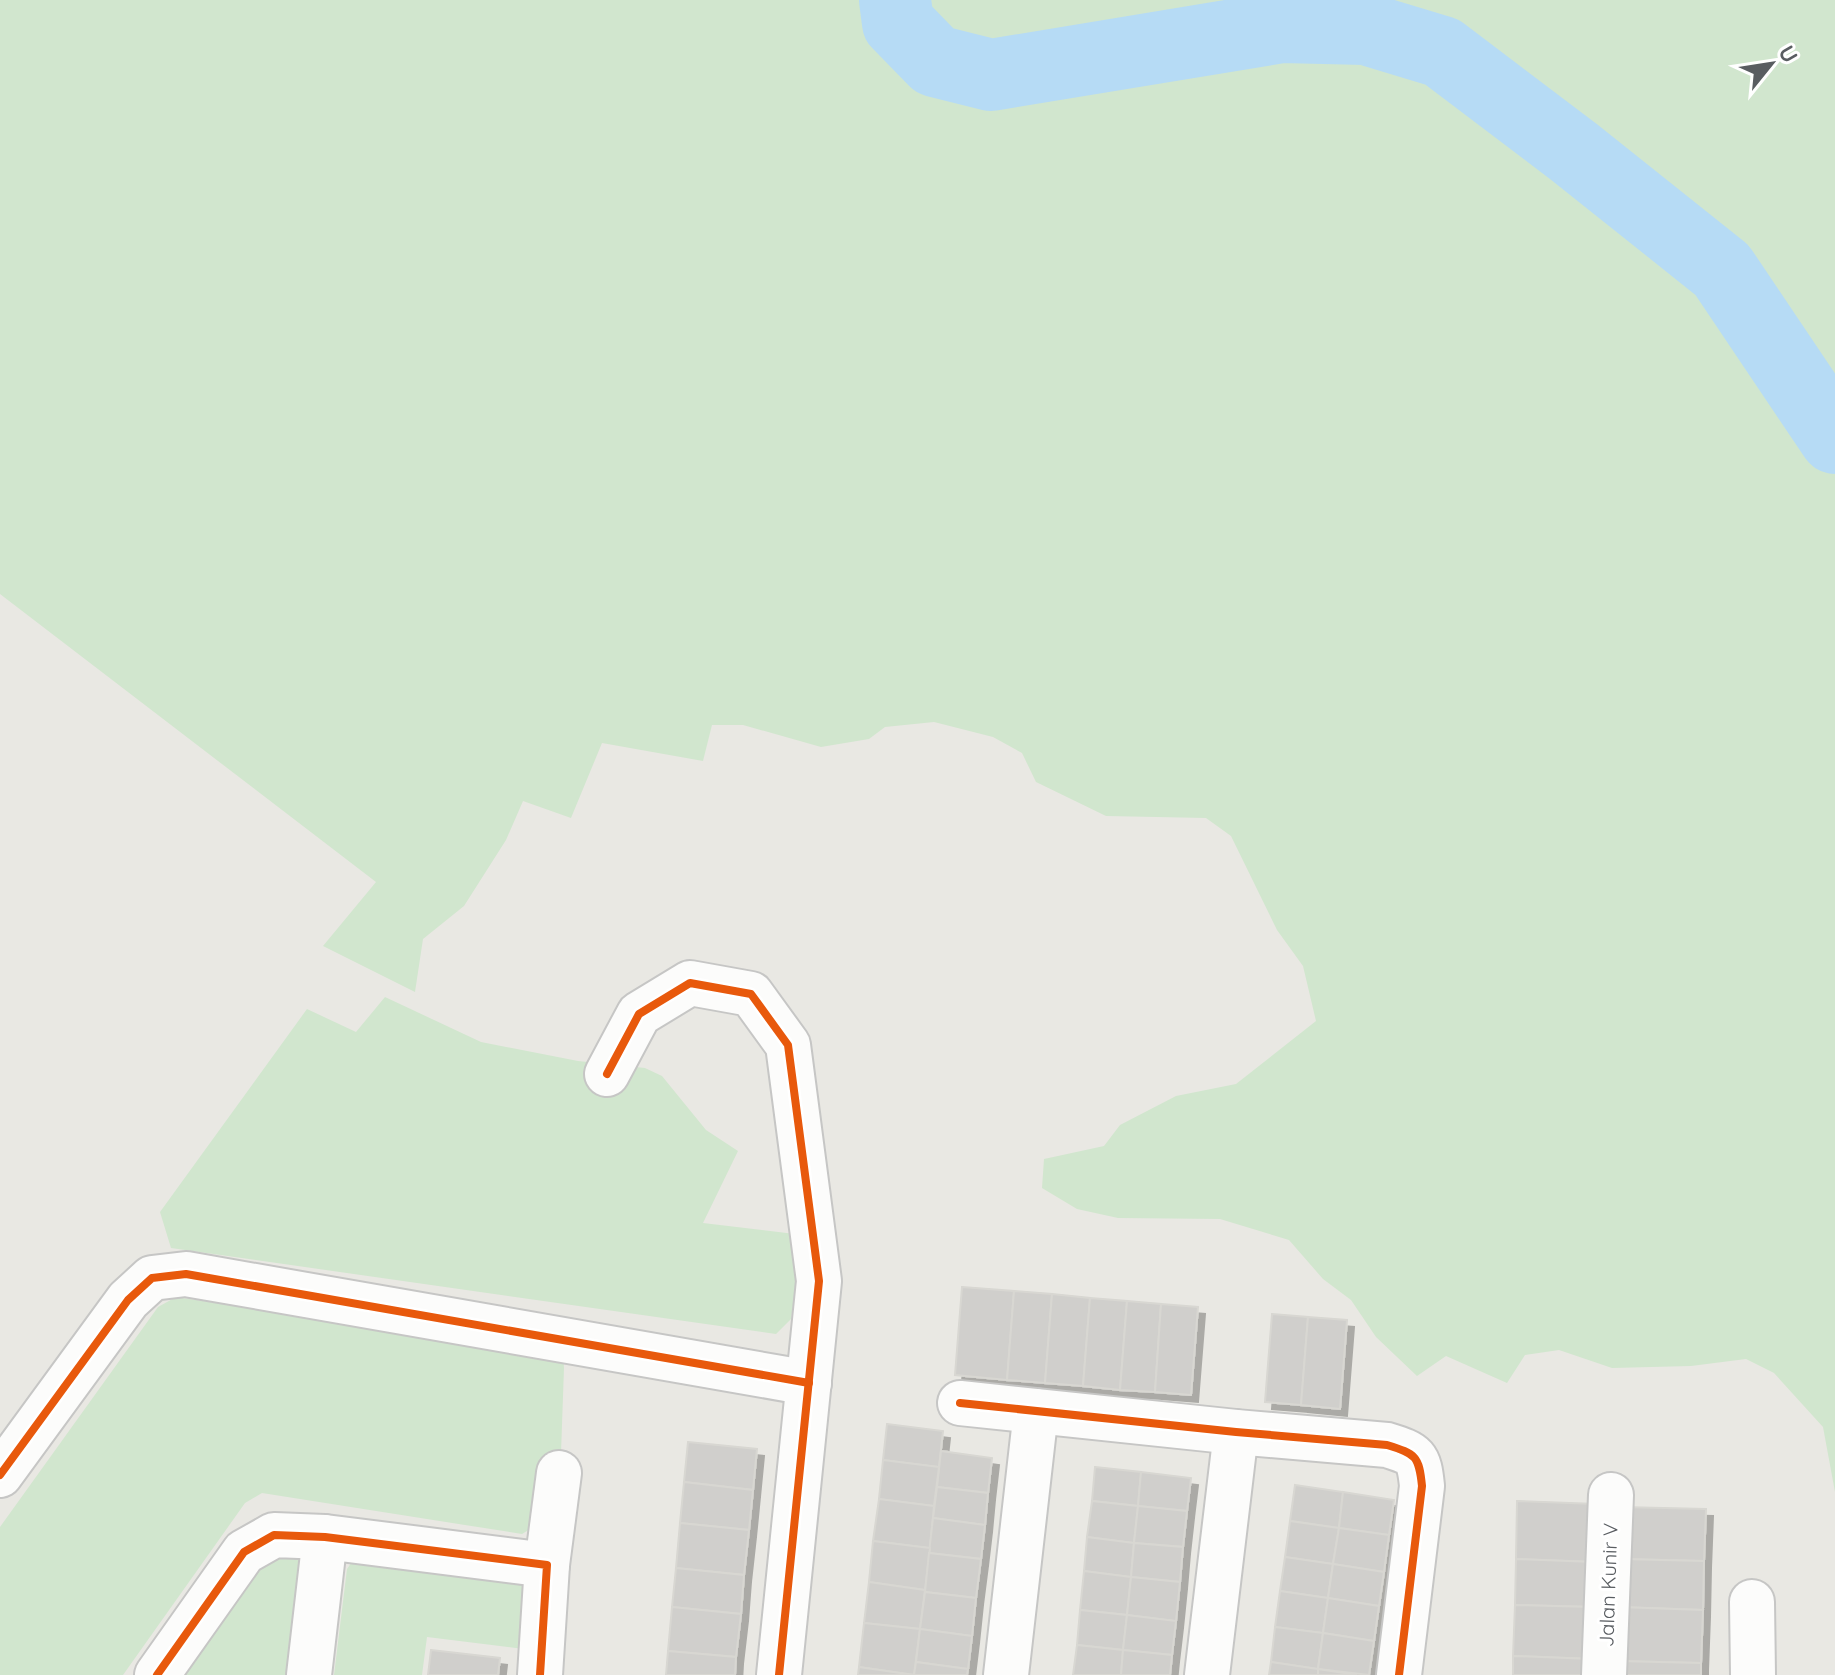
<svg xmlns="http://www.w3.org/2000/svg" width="1835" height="1675" viewBox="0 0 1835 1675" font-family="Quicksand,sans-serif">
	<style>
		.green { fill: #d1e6ce }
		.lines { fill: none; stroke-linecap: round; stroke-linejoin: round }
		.river { stroke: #b6dbf5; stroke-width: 72 }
		.building { fill: #d0cfcc; stroke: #d8d7d2; stroke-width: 2; filter: url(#shadow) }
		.minor-casing { stroke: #c6c6c5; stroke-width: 48 }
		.minor { stroke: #fcfcfb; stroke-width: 44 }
		.cycleway-casing { stroke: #fff; stroke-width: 13 }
		.cycleway { stroke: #e8590c; stroke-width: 8 }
		.labels { text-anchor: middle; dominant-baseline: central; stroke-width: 6; stroke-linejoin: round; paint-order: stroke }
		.street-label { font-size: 20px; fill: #595d61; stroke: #fff }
	</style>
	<defs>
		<filter id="shadow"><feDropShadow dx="7" dy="7" stdDeviation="0" flood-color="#0004"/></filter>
	</defs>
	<rect width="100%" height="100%" fill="#e9e8e3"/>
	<!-- green -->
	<g class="green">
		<polygon points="0,0 1835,0 1835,1492 1823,1427 1774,1373 1746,1359 1691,1366 1612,1368 1559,1350 1525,1355 1507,1383 1446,1356 1417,1376 1376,1337 1351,1300 1323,1279 1289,1240 1220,1219 1118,1218 1077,1209 1042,1188 1044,1159 1104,1146 1120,1125 1176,1096 1236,1084 1316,1021 1303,966 1277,930 1231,836 1206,818 1106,816 1036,782 1022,753 993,737 934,722 885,727 869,739 821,747 743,725 712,725 703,761 602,743 571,818 523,801 506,840 464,906 423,939 415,992 323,946 376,882 0,594"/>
		<polygon points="385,997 481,1042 578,1061 645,1068 662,1076 706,1130 738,1151 703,1223 803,1235 791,1319 776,1334 171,1248 160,1212 307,1009 356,1032"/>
		<polygon points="176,1297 563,1355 564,1368 561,1453 536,1466 535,1526 522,1534 262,1493 245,1503 123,1675 0,1675 0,1527 158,1307"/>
		<polygon points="300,1553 286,1675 180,1675 266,1555"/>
		<polygon points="356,1556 525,1584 524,1649 427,1637 422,1675 334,1675 347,1569"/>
	</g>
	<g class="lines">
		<!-- river -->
		<polyline class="river" points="895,0 898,23 935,61 991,75 1282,27 1366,29 1442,52 1574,152 1722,270 1835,438"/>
	</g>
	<!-- building -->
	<g class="building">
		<polygon points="962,1287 1014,1291 1007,1380 955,1375"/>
		<polygon points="1014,1291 1052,1294 1045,1383 1007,1380"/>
		<polygon points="1052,1294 1090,1298 1083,1386 1045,1383"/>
		<polygon points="1090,1298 1127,1301 1120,1390 1083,1386"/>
		<polygon points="1127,1301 1161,1304 1155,1392 1120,1390"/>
		<polygon points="1161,1304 1198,1307 1191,1395 1155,1392"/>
		<polygon points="1272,1314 1308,1317 1301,1405 1265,1402"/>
		<polygon points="1308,1317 1347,1320 1340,1409 1301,1405"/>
		<polygon points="887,1424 943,1431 939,1467 883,1460"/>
		<polygon points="688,1442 757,1449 753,1490 684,1482"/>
		<polygon points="941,1451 992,1458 988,1493 937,1487"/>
		<polygon points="883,1460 939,1467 934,1506 879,1499"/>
		<polygon points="1095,1467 1141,1472 1138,1506 1092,1501"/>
		<polygon points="1141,1472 1191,1478 1187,1511 1138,1506"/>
		<polygon points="684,1482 753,1490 749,1530 680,1523"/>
		<polygon points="1295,1485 1343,1492 1339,1528 1290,1521"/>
		<polygon points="937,1487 988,1493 985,1525 933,1518"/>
		<polygon points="1343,1492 1394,1500 1389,1535 1339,1528"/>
		<polygon points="879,1499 934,1506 930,1548 873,1541"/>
		<polygon points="1092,1501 1138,1506 1134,1543 1087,1537"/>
		<polygon points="1517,1501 1596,1504 1594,1562 1516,1559"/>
		<polygon points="1138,1506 1187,1511 1183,1547 1134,1543"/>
		<polygon points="1621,1507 1706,1509 1704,1561 1620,1559"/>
		<polygon points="933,1518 985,1525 981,1559 929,1553"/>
		<polygon points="1290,1521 1339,1528 1333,1564 1285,1557"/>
		<polygon points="680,1523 749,1530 744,1575 676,1568"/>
		<polygon points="1339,1528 1389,1535 1384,1572 1333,1564"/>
		<polygon points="1087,1537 1134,1543 1131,1577 1084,1571"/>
		<polygon points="873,1541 930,1548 925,1590 869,1582"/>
		<polygon points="1134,1543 1183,1547 1180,1582 1131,1577"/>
		<polygon points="929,1553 981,1559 976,1598 925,1592"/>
		<polygon points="1285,1557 1333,1564 1328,1598 1280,1591"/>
		<polygon points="1516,1559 1594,1562 1593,1607 1515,1605"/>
		<polygon points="1620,1559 1704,1561 1703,1610 1619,1607"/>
		<polygon points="1333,1564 1384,1572 1379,1606 1328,1598"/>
		<polygon points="676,1568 744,1575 741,1614 672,1607"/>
		<polygon points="1084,1571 1131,1577 1127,1615 1080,1610"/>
		<polygon points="1131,1577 1180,1582 1176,1621 1127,1615"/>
		<polygon points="869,1582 925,1590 920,1629 864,1623"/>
		<polygon points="1280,1591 1328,1598 1323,1633 1275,1627"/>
		<polygon points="925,1592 976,1598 972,1636 920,1629"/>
		<polygon points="1328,1598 1379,1606 1374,1641 1323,1633"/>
		<polygon points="1515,1605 1593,1607 1592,1659 1513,1656"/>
		<polygon points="672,1607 741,1614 736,1657 668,1651"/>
		<polygon points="1619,1607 1703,1610 1701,1663 1617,1661"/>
		<polygon points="1080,1610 1127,1615 1123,1650 1077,1645"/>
		<polygon points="1127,1615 1176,1621 1172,1655 1123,1650"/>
		<polygon points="864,1623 920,1629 914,1675 859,1667"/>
		<polygon points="1275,1627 1323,1633 1318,1669 1271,1662"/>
		<polygon points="920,1629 972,1636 968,1669 916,1662"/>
		<polygon points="1323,1633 1374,1641 1369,1675 1318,1669"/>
		<polygon points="1077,1645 1123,1650 1121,1675 1073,1675"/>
		<polygon points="431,1650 500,1658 498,1675 428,1675"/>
		<polygon points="1123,1650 1172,1655 1170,1675 1121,1675"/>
		<polygon points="668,1651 736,1657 735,1675 666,1675"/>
		<polygon points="1513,1656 1592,1659 1591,1675 1513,1675"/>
		<polygon points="1617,1661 1701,1663 1701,1675 1616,1675"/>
		<polygon points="916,1662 968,1669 967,1675 914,1675"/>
		<polygon points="1271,1662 1318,1669 1318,1675 1269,1675"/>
		<polygon points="859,1667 914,1675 858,1675"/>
		<polygon points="1318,1669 1357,1675 1318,1675"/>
	</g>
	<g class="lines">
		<defs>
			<g id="minor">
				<polyline points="607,1074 639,1014 690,983 751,994 788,1045 819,1281 779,1675"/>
				<path d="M 960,1403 L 1236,1432 L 1387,1445 C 1416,1454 1419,1456 1422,1486 L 1399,1675"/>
				<polyline points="0,1475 128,1300 152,1278 186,1274 809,1383"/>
				<polyline points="547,1565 559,1473"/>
				<polyline points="1752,1602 1753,1675"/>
				<polyline points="157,1675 244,1552 274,1535 325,1537 547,1565 540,1675"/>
				<polyline points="309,1675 325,1537"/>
				<polyline points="1006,1675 1036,1411"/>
				<polyline points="1207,1675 1236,1432"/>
				<polyline points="1604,1675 1611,1495"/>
			</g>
		</defs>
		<!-- minor casing -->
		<use href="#minor" class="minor-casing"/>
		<!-- minor -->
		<use href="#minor" class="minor"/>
		<defs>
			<g id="cycleway">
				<polyline points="607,1074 639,1014 690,983 751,994 788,1045 819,1281 779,1675"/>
				<path d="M 960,1403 L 1236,1432 L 1387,1445 C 1416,1454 1419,1456 1422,1486 L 1399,1675"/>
				<polyline points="0,1475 128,1300 152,1278 186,1274 809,1383"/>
				<polyline points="157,1675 244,1552 274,1535 325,1537 547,1565 540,1675"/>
			</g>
		</defs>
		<!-- cycleway casing -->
		<use href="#cycleway" class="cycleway-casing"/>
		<!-- cycleway -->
		<use href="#cycleway" class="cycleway"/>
	</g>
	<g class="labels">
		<!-- street labels -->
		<g class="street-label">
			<text transform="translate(1608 1585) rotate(-88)">Jalan Kunir V</text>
		</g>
	</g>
	<!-- north arrow -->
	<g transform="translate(1771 64) rotate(60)" stroke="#ffffff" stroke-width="6" paint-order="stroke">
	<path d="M0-6L14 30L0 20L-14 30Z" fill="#595d61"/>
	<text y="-12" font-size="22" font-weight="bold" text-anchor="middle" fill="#595d61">U</text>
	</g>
</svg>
